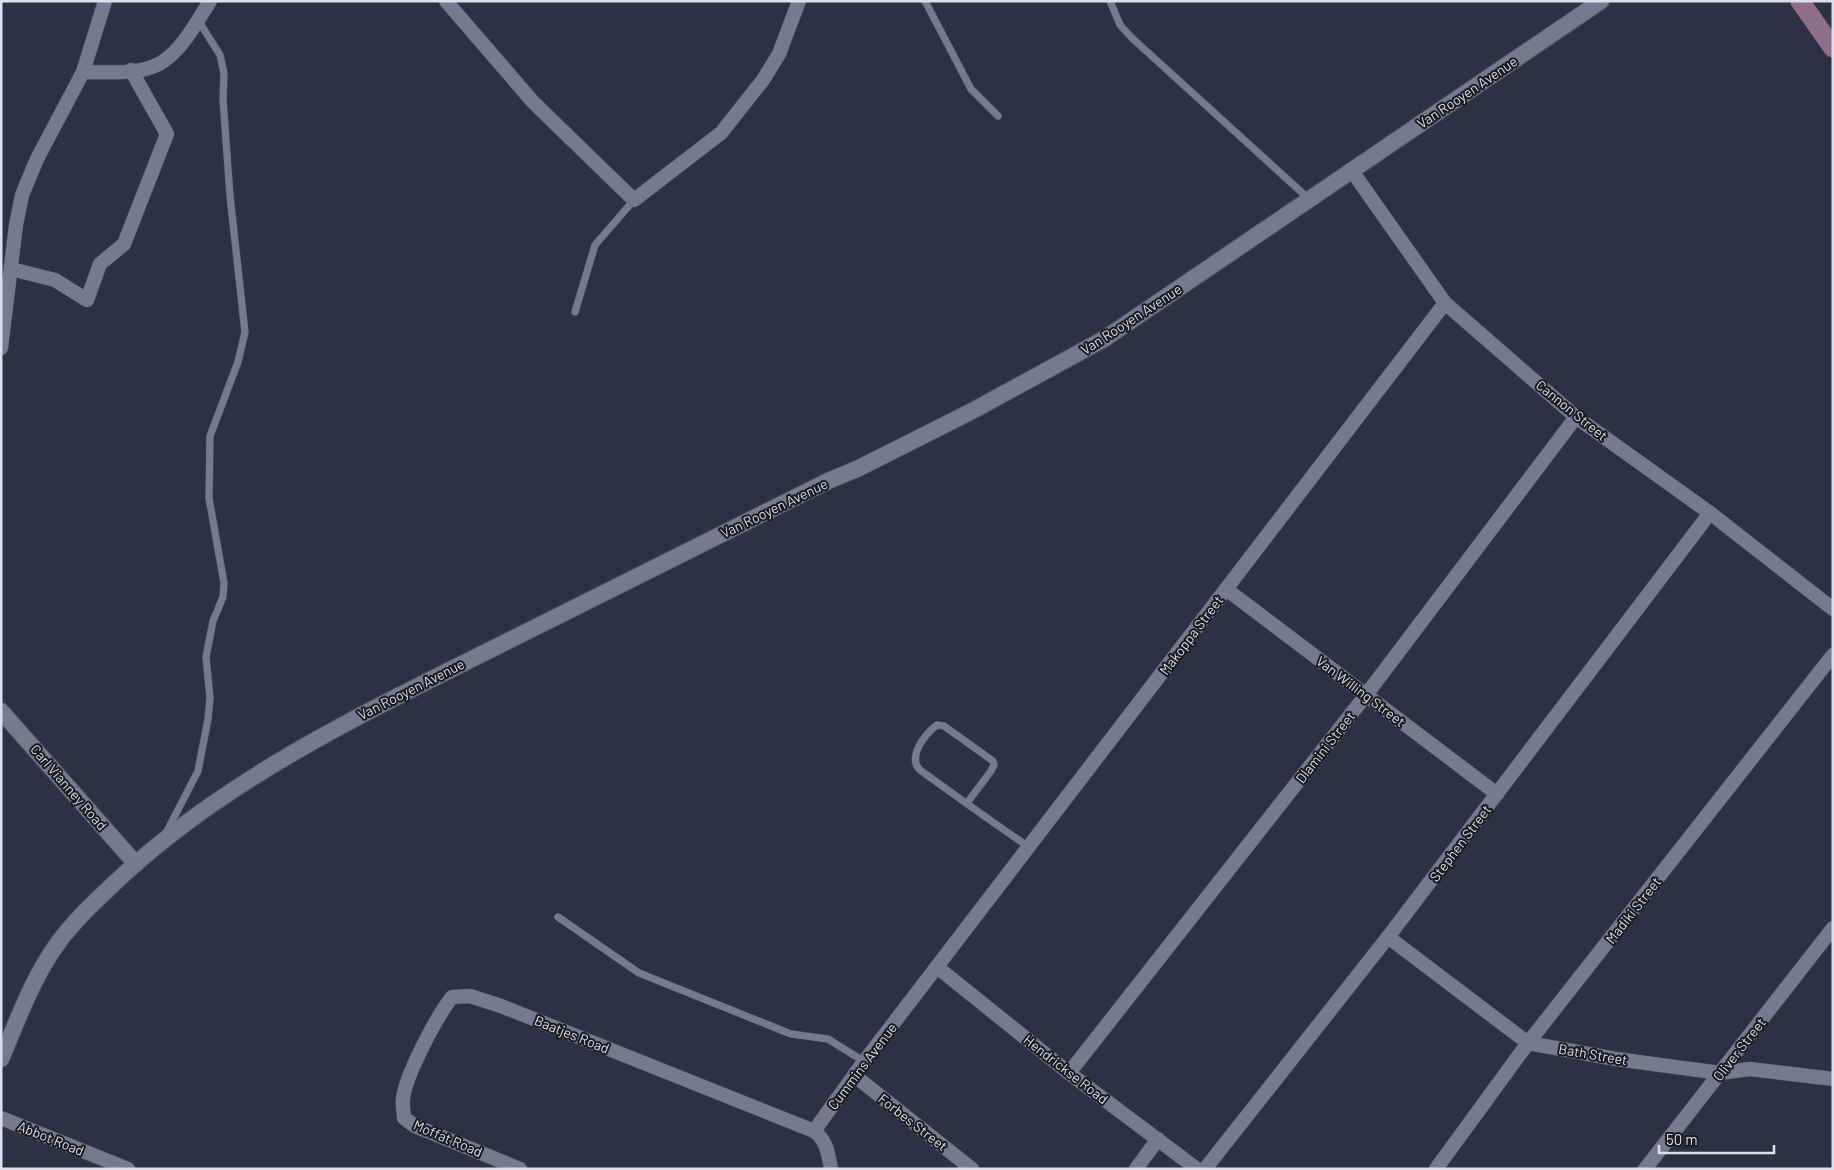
<svg xmlns="http://www.w3.org/2000/svg" width="1834" height="1170" viewBox="0 0 1834 1170" font-family="Barlow,sans-serif">
	<style>
		.lines { fill: none; stroke-linecap: round; stroke-linejoin: round }
		.service-casing { stroke: #4b4c5b; stroke-width: 8 }
		.minor-casing { stroke: #4b4c5b; stroke-width: 15 }
		.tertiary-casing { stroke: #4b4c5b; stroke-width: 18 }
		.secondary-casing { stroke: #4b4c5b; stroke-width: 20 }
		.service { stroke: #77798f; stroke-width: 7 }
		.minor { stroke: #77798f; stroke-width: 14 }
		.tertiary { stroke: #77798f; stroke-width: 16 }
		.secondary { stroke: #8f6e8a; stroke-width: 19 }
		.labels { text-anchor: middle; dominant-baseline: central; stroke-width: 4; stroke-linejoin: round; paint-order: stroke }
		.street-label { font-size: 14px; fill: #dedfeb; stroke: #181922 }
	</style>
	<rect width="100%" height="100%" fill="#2f3043"/>
	<g class="lines">
		<defs>
			<g id="service">
				<polyline points="925,1 971,89 998,116"/>
				<polyline points="1110,1 1120,25 1132,38 1309,199"/>
				<polyline points="575,312 595,245 634,200"/>
				<path d="M 967,803 L 991,771 L 994,765 L 993,761 L 944,726 L 937,725 C 925,734 907,757 920,770 C 956,796 992,822 1029,847"/>
				<polyline points="166,833 198,771 208,719 210,698 206,657 213,621 223,597 224,583 209,498 210,436 238,362 245,332 230,196 223,99 224,73 220,55 198,20"/>
				<polyline points="558,917 639,973 791,1034 828,1039 865,1062"/>
			</g>
			<g id="minor">
				<polyline points="446,1 533,102 634,200 721,133 763,80 779,54 799,1"/>
				<path d="M 83,72 C 106,72 138,75 159,64 C 182,51 196,23 210,1"/>
				<polyline points="1352,171 1445,303 1576,417 1710,513 1833,609"/>
				<polyline points="11,269 55,280 87,300 100,264 124,244 167,134 131,70"/>
				<polyline points="1,348 16,225 22,195 37,159 83,72 105,1"/>
				<polyline points="1226,589 1497,794"/>
				<polyline points="1388,937 1528,1043 1616,1059 1720,1073 1750,1069 1833,1079"/>
				<polyline points="937,967 1069,1073 1197,1169"/>
				<polyline points="1069,1073 1366,695 1576,417"/>
				<polyline points="855,1076 972,1169"/>
				<polyline points="1,1118 128,1169"/>
				<path d="M 520,1169 L 415,1126 L 404,1118 C 404,1112 402,1105 403,1099 C 405,1076 437,1016 452,997 L 470,996 L 501,1006 L 814,1131"/>
				<path d="M 831,1169 C 828,1153 827,1141 814,1131 L 860,1067 L 1445,303"/>
				<polyline points="1136,1169 1158,1139"/>
				<polyline points="1205,1169 1388,937 1710,513"/>
				<polyline points="1436,1169 1528,1043 1833,655"/>
				<polyline points="1645,1169 1833,928"/>
			</g>
			<g id="tertiary">
				<polyline points="1,711 136,864"/>
				<path d="M 1,1059 C 18,1019 33,977 58,943 C 76,918 101,896 123,875 C 231,776 364,713 494,648 C 605,592 717,537 828,481 L 859,468 L 974,410 L 1104,339 L 1601,1"/>
			</g>
			<polyline id="secondary" points="1800,1 1833,48"/>
		</defs>
		<!-- service casing -->
		<use href="#service" class="service-casing"/>
		<!-- minor casing -->
		<use href="#minor" class="minor-casing"/>
		<!-- tertiary casing -->
		<use href="#tertiary" class="tertiary-casing"/>
		<!-- secondary casing -->
		<use href="#secondary" class="secondary-casing"/>
		<!-- service -->
		<use href="#service" class="service"/>
		<!-- minor -->
		<use href="#minor" class="minor"/>
		<!-- tertiary -->
		<use href="#tertiary" class="tertiary"/>
		<!-- secondary -->
		<use href="#secondary" class="secondary"/>
	</g>
	<g class="labels">
		<!-- street labels -->
		<g class="street-label">
			<text transform="translate(1467 92) rotate(-34)">Van Rooyen Avenue</text>
			<text transform="translate(1131 319) rotate(-33)">Van Rooyen Avenue</text>
			<text transform="translate(1572 410) rotate(39)">Cannon Street</text>
			<text transform="translate(774 508) rotate(-26)">Van Rooyen Avenue</text>
			<text transform="translate(1191 635) rotate(-53)">Makoppa Street</text>
			<text transform="translate(411 689) rotate(-27)">Van Rooyen Avenue</text>
			<text transform="translate(1361 691) rotate(37)">Van Willing Street</text>
			<text transform="translate(1325 747) rotate(-52)">Dlamini Street</text>
			<text transform="translate(69 787) rotate(49)">Carl Vianney Road</text>
			<text transform="translate(1460 843) rotate(-53)">Stephen Street</text>
			<text transform="translate(1633 910) rotate(-52)">Madiki Street</text>
			<text transform="translate(572 1034) rotate(22)">Baatjes Road</text>
			<text transform="translate(1739 1049) rotate(-52)">Oliver Street</text>
			<text transform="translate(1593 1054) rotate(10)">Bath Street</text>
			<text transform="translate(862 1066) rotate(-53)">Cummins Avenue</text>
			<text transform="translate(1066 1069) rotate(38)">Hendrickse Road</text>
			<text transform="translate(913 1122) rotate(38)">Forbes Street</text>
			<text transform="translate(51 1138) rotate(22)">Abbot Road</text>
			<text transform="translate(448 1138) rotate(23)">Moffat Road</text>
		</g>
	</g>
	<!-- border -->
	<rect width="1834" height="1170" fill="none" stroke="#dedfeb" stroke-width="5"/>
	<!-- scale -->
	<path d="M1659 1145v8h115v-8" fill="none" stroke="#dedfeb" stroke-width="2.5"/>
	<text x="1666" y="1145" font-size="15" fill="#dedfeb" stroke="#181922" stroke-width="4" paint-order="stroke">50 m</text>
</svg>
